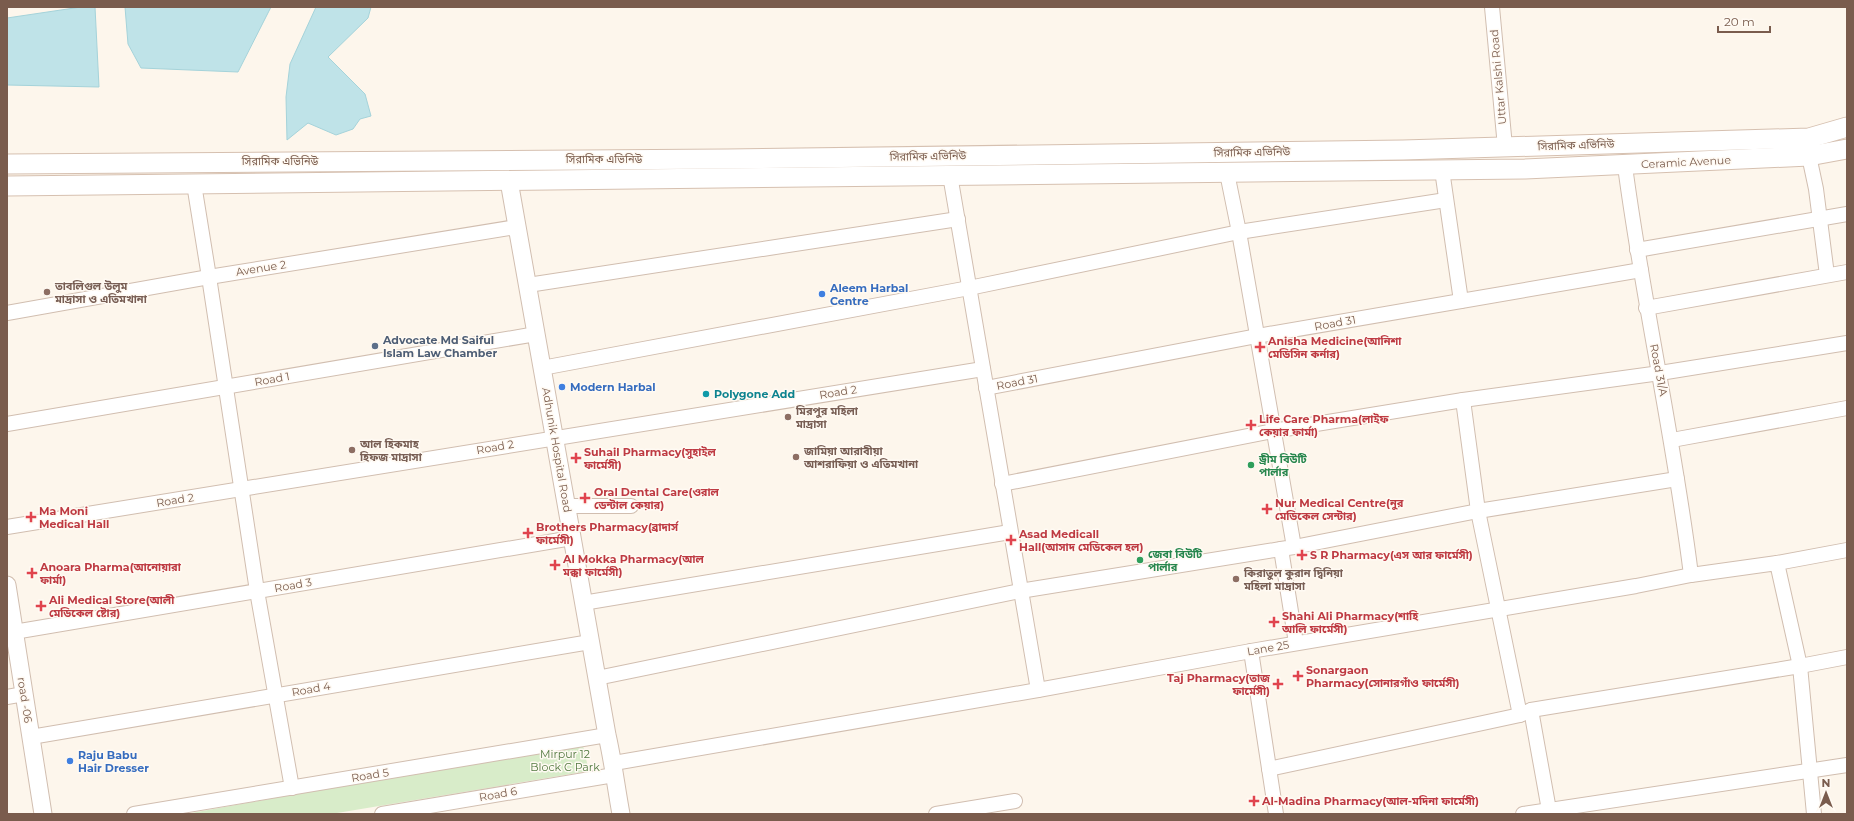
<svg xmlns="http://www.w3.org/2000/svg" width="1854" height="821" viewBox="0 0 1854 821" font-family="Montserrat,'Noto Sans Bengali',sans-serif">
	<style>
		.green { fill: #d8ecc9 }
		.water { fill: #bfe3e8; stroke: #a5d3da }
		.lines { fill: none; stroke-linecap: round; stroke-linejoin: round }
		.minor-casing { stroke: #d1beb0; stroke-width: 16 }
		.tertiary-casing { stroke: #d1beb0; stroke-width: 19 }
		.secondary-casing { stroke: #d6c0b0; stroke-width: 21 }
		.minor { stroke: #fff; stroke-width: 14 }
		.tertiary { stroke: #fff; stroke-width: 17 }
		.secondary { stroke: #fff; stroke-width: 19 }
		.education-dot { fill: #8d6e63; stroke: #fffaf3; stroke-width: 1.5 }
		.shop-dot { fill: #3f7fe0; stroke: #fffaf3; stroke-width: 1.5 }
		.service-dot { fill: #5c6f8a; stroke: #fffaf3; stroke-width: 1.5 }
		.health-dot { fill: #e0444e; stroke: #fffaf3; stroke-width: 1.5 }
		.culture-dot { fill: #0f9aa8; stroke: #fffaf3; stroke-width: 1.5 }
		.leisure-dot { fill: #2e9e5b; stroke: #fffaf3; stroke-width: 1.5 }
		.labels { text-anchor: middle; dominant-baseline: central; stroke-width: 3; stroke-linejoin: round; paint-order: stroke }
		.street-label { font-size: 11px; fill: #7a5c4d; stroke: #fffaf3 }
		.education-label { font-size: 11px; font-weight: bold; fill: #785e54; stroke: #fffaf3; text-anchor: start }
		.shop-label { font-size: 11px; font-weight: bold; fill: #366cbe; stroke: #fffaf3; text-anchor: start }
		.service-label { font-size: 11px; font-weight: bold; fill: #4e5e75; stroke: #fffaf3; text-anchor: start }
		.health-label { font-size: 11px; font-weight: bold; fill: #be3a42; stroke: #fffaf3; text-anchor: start }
		.culture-label { font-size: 11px; font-weight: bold; fill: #0d838f; stroke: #fffaf3; text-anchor: start }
		.leisure-label { font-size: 11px; font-weight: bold; fill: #27864d; stroke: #fffaf3; text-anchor: start }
		.park-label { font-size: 11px; fill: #537a41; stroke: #fffaf3 }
	</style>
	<rect width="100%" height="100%" fill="#fdf6ec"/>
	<!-- green -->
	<polygon class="green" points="582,742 589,771 331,814 186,814"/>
	<!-- water -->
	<g class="water">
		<polygon points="81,7 95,7 99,87 7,85 7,18"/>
		<polygon points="125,7 271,7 238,72 141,68 128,44"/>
		<polygon points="316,7 371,7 368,18 328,57 365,94 371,116 360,119 353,129 336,135 308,123 287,140 286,97 290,64"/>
	</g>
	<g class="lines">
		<defs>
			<g id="minor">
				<polyline points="1492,7 1505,147"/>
				<polyline points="1809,156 1816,189 1827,275"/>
				<path d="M 1625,166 C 1643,303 1674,437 1691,575"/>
				<polyline points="1227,173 1239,232 1294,547 1281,549 1296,643"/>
				<polyline points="950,175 1038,690"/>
				<polyline points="194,184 209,277 257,591 292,788"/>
				<polyline points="1637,250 1847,214"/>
				<polyline points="528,285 958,219"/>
				<polyline points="1461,301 1641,270"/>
				<polyline points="1646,308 1847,272"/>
				<polyline points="7,313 209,277 516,227"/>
				<polyline points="542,368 969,288 1239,232 1446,200"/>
				<polyline points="986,388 1257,336 1461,301 1442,170"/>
				<polyline points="1463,400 1478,511 1520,715"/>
				<polyline points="7,424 536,334"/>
				<polyline points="1672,440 1847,408"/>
				<polyline points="1002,484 1273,431 1463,400 1660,373 1847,343"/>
				<polyline points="566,506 631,506"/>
				<polyline points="7,527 983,369"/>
				<polyline points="1294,547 1478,511 1677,479"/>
				<polyline points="1777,563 1847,550"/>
				<polyline points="583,603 1010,532"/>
				<polyline points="14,632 572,538"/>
				<polyline points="1251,651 1276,814"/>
				<polyline points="597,678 1020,591 1281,549"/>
				<polyline points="7,697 24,694"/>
				<polyline points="1531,710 1549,810"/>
				<polyline points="31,737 590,642"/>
				<polyline points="614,763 1038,690 1251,651 1636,586 1691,575 1777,563 1800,666 1847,657"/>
				<polyline points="1269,769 1520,715 1531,710 1800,666 1814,814"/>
				<polyline points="134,814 607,735"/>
				<polyline points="382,814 614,775"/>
				<polyline points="936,814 1015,801"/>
				<polyline points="1523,814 1847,765"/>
			</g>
			<g id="tertiary">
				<path d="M 509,181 L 607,735 C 613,761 616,787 621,814"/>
				<polyline points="7,585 43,814"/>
			</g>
			<g id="secondary">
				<polyline points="7,164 727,159 1403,150 1809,138 1847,127"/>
				<polyline points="7,186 1525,169 1809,156 1847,149"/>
			</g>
		</defs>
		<!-- minor casing -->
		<use href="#minor" class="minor-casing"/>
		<!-- tertiary casing -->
		<use href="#tertiary" class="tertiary-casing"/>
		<!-- secondary casing -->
		<use href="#secondary" class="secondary-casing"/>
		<!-- minor -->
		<use href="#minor" class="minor"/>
		<!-- tertiary -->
		<use href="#tertiary" class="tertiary"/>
		<!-- secondary -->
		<use href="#secondary" class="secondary"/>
	</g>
	<!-- markers -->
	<g class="education-dot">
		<circle cx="47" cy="292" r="4"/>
		<circle cx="788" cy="417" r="4"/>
		<circle cx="352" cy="450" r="4"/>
		<circle cx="796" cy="457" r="4"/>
		<circle cx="1236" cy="579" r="4"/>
	</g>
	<g class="shop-dot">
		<circle cx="822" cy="294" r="4"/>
		<circle cx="562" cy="387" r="4"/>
		<circle cx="70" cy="761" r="4"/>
	</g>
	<circle class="service-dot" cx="375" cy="346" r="4"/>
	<g class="health-dot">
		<path d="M1258 341h4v4h4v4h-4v4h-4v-4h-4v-4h4z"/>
		<path d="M1249 419h4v4h4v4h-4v4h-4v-4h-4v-4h4z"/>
		<path d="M574 452h4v4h4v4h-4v4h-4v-4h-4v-4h4z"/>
		<path d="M583 492h4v4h4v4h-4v4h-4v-4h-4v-4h4z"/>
		<path d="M1265 503h4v4h4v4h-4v4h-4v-4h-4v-4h4z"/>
		<path d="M29 511h4v4h4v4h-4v4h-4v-4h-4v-4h4z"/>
		<path d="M526 527h4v4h4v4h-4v4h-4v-4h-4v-4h4z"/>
		<path d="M1009 534h4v4h4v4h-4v4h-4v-4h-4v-4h4z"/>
		<path d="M1300 549h4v4h4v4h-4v4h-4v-4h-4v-4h4z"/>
		<path d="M553 559h4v4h4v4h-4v4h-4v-4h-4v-4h4z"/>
		<path d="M30 567h4v4h4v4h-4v4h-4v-4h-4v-4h4z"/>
		<path d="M39 600h4v4h4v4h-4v4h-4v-4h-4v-4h4z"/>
		<path d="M1272 616h4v4h4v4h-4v4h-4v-4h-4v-4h4z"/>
		<path d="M1296 670h4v4h4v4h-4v4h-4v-4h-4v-4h4z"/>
		<path d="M1276 678h4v4h4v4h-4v4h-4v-4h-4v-4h4z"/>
		<path d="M1252 795h4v4h4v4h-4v4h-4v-4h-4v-4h4z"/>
	</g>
	<circle class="culture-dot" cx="706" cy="394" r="4"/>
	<g class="leisure-dot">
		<circle cx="1251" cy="465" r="4"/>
		<circle cx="1140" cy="560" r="4"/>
	</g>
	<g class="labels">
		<!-- street labels -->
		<g class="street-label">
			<text transform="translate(1498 77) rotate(-95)">Uttar Kalshi Road</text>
			<text transform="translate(1576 145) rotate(-2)">সিরামিক এভিনিউ</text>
			<text transform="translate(1252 152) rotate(-1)">সিরামিক এভিনিউ</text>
			<text transform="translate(928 156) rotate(-1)">সিরামিক এভিনিউ</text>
			<text x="604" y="159">সিরামিক এভিনিউ</text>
			<text x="280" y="161">সিরামিক এভিনিউ</text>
			<text transform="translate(1686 162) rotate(-3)">Ceramic Avenue</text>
			<text transform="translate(261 268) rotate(-9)">Avenue 2</text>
			<text transform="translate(1335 323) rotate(-10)">Road 31</text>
			<text transform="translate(1659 370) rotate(79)">Road 31/A</text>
			<text transform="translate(272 379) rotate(-10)">Road 1</text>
			<text transform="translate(1017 382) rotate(-11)">Road 31</text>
			<text transform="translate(838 392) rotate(-9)">Road 2</text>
			<text transform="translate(495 447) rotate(-10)">Road 2</text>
			<text transform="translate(557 450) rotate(80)">Adhunik Hospital Road</text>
			<text transform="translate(175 500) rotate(-9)">Road 2</text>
			<text transform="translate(293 585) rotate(-10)">Road 3</text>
			<text transform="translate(1268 648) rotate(-10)">Lane 25</text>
			<text transform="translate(311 689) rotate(-10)">Road 4</text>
			<text transform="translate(25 700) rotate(81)">road -06</text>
			<text transform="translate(370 775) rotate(-9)">Road 5</text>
			<text transform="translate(498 794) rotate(-10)">Road 6</text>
		</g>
		<!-- education labels -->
		<g class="education-label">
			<text x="55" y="286">তাবলিগুল উলুম<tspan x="55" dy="13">মাদ্রাসা ও এতিমখানা</tspan></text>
			<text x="796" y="411">মিরপুর মহিলা<tspan x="796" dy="13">মাদ্রাসা</tspan></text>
			<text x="360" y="444">আল হিকমাহ<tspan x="360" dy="13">হিফজ মাদ্রাসা</tspan></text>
			<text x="804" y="451">জামিয়া আরাবীয়া<tspan x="804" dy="13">আশরাফিয়া ও এতিমখানা</tspan></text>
			<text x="1244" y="573">কিরাতুল কুরান দ্বিনিয়া<tspan x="1244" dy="13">মহিলা মাদ্রাসা</tspan></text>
		</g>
		<!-- shop labels -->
		<g class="shop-label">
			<text x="830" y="288">Aleem Harbal<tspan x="830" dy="13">Centre</tspan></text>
			<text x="570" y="387">Modern Harbal</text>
			<text x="78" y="755">Raju Babu<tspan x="78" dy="13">Hair Dresser</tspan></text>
		</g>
		<!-- service labels -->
		<g class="service-label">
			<text x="383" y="340">Advocate Md Saiful<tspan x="383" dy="13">Islam Law Chamber</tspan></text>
		</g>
		<!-- health labels -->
		<g class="health-label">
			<text x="1268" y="341">Anisha Medicine(আনিশা<tspan x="1268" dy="13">মেডিসিন কর্নার)</tspan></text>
			<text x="1259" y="419">Life Care Pharma(লাইফ<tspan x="1259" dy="13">কেয়ার ফার্মা)</tspan></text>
			<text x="584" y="452">Suhail Pharmacy(সুহাইল<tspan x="584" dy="13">ফার্মেসী)</tspan></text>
			<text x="594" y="492">Oral Dental Care(ওরাল<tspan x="594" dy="13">ডেন্টাল কেয়ার)</tspan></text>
			<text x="1275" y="503">Nur Medical Centre(নুর<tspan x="1275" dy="13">মেডিকেল সেন্টার)</tspan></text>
			<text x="39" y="511">Ma Moni<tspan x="39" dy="13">Medical Hall</tspan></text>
			<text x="536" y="527">Brothers Pharmacy(ব্রাদার্স<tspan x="536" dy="13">ফার্মেসী)</tspan></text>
			<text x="1019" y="534">Asad Medicall<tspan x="1019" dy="13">Hall(আসাদ মেডিকেল হল)</tspan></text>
			<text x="1310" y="555">S R Pharmacy(এস আর ফার্মেসী)</text>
			<text x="563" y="559">Al Mokka Pharmacy(আল<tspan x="563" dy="13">মক্কা ফার্মেসী)</tspan></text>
			<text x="40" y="567">Anoara Pharma(আনোয়ারা<tspan x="40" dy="13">ফার্মা)</tspan></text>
			<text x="49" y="600">Ali Medical Store(আলী<tspan x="49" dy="13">মেডিকেল ষ্টোর)</tspan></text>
			<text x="1282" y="616">Shahi Ali Pharmacy(শাহি<tspan x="1282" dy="13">আলি ফার্মেসী)</tspan></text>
			<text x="1306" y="670">Sonargaon<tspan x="1306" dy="13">Pharmacy(সোনারগাঁও ফার্মেসী)</tspan></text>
			<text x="1270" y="678" text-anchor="end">Taj Pharmacy(তাজ<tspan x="1270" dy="13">ফার্মেসী)</tspan></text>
			<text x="1262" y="801">Al-Madina Pharmacy(আল-মদিনা ফার্মেসী)</text>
		</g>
		<!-- culture labels -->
		<g class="culture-label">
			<text x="714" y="394">Polygone Add</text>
		</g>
		<!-- leisure labels -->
		<g class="leisure-label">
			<text x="1259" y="459">ড্রীম বিউটি<tspan x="1259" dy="13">পার্লার</tspan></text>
			<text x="1148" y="554">জেবা বিউটি<tspan x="1148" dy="13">পার্লার</tspan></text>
		</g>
		<!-- park labels -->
		<g class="park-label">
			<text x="565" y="754">Mirpur 12<tspan x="565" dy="13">Block C Park</tspan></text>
		</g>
	</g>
	<!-- border -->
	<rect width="1854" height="821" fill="none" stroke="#7a5c4d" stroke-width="16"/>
	<!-- north arrow -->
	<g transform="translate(1826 793)" stroke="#fffaf3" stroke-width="3" paint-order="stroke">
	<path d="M0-3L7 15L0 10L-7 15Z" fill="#7a5c4d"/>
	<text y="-6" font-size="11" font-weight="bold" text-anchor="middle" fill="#7a5c4d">N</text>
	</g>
	<!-- scale -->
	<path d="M1718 26v6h52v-6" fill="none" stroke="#7a5c4d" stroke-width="2"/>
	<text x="1724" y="26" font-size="12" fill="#7a5c4d" stroke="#fffaf3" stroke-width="3" paint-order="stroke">20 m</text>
</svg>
